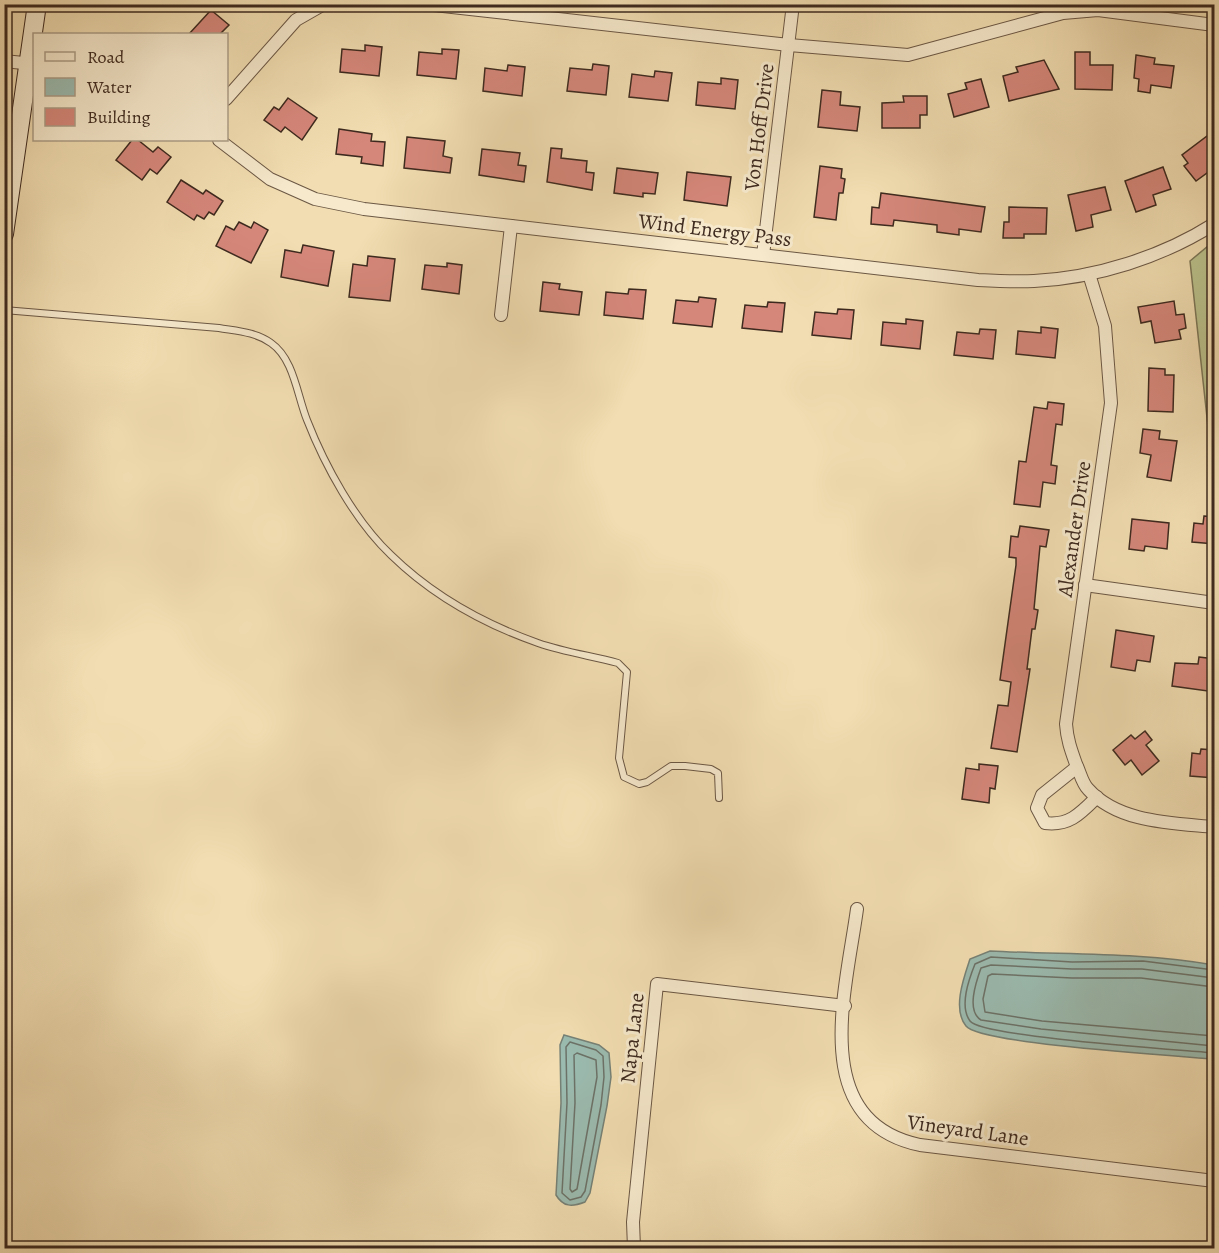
<svg xmlns="http://www.w3.org/2000/svg" width="1219" height="1253" viewBox="0 0 1219 1253" font-family="Alegreya,serif">
	<style>
		.green { fill: #bac18c; stroke: #7c7656; stroke-width: 1.5 }
		.water { fill: #9bbbb0; stroke: #768176; stroke-width: 1.5 }
		.lines { fill: none; stroke-linecap: round; stroke-linejoin: round }
		.shore { stroke: #6c7268; stroke-width: 1.5 }
		.building { fill: #d5877a; stroke: #3e2a1f; stroke-width: 1.5 }
		.lane-casing { stroke: #6b5744; stroke-width: 8 }
		.street-casing { stroke: #6b5744; stroke-width: 14 }
		.secondary-casing { stroke: #3e2a1f; stroke-width: 20 }
		.lane { stroke: #f6e9cc; stroke-width: 6 }
		.street { stroke: #f6e9cc; stroke-width: 12 }
		.secondary { stroke: #f6e9cc; stroke-width: 18 }
		.labels { text-anchor: middle; dominant-baseline: central; stroke-width: 6; stroke-linejoin: round; paint-order: stroke }
		.street-label { font-size: 21px; fill: #3e2a1f; stroke: #f6e9cc }
	</style>
	<rect width="100%" height="100%" fill="#f1ddb1"/>
	<filter id="stains"><feTurbulence type="fractalNoise" baseFrequency=".00333" numOctaves="4"/><feColorMatrix values="0 0 0 0 .2 0 0 0 0 .09 0 0 0 0 .02 0 0 0 .5 -.17"/></filter>
	<radialGradient id="worn" r=".72"><stop offset=".6" stop-color="#630" stop-opacity="0"/><stop offset="1" stop-color="#630" stop-opacity=".3"/></radialGradient>
	<!-- green -->
	<polygon class="green" points="1214,241 1214,482 1190,261"/>
	<!-- water -->
	<g class="water">
		<path d="M 990,951 C 1065,955 1140,952 1214,965 L 1214,1059 C 1180,1056 979,1044 966,1026 C 952,1009 964,977 970,959 Z"/>
		<path d="M 564,1035 L 599,1045 L 609,1053 L 611,1077 L 607,1106 L 590,1193 L 585,1202 C 572,1207 563,1207 556,1195 L 561,1103 L 560,1045 Z"/>
	</g>
	<g class="lines">
		<!-- shore -->
		<g class="shore">
			<path d="M 1214,970 L 1143,961 L 1072,962 L 991,957 L 975,964 C 969,979 959,1006 970,1021 C 981,1037 1183,1050 1214,1053"/>
			<path d="M 1214,978 L 1142,969 L 1072,969 L 991,965 L 981,968 C 976,982 966,1011 981,1020 L 1041,1029 L 1214,1046"/>
			<polyline points="1214,987 1141,978 1072,978 992,974 988,976 983,999 985,1012 1042,1021 1214,1036"/>
			<polygon points="570,1042 596,1050 603,1056 604,1077 601,1105 585,1191 581,1197 570,1200 562,1193 567,1103 566,1047"/>
			<polygon points="577,1053 596,1060 597,1077 577,1189 572,1192 570,1189 575,1103 574,1055"/>
		</g>
	</g>
	<!-- building -->
	<g class="building">
		<polygon points="211,10 229,25 220,34 189,34"/>
		<polygon points="365,45 382,47 379,76 340,72 342,49 365,51"/>
		<polygon points="442,49 459,50 456,79 417,75 419,52 442,54"/>
		<polygon points="1075,52 1090,52 1090,65 1113,65 1112,90 1075,89"/>
		<polygon points="1136,55 1155,58 1154,64 1174,66 1171,88 1151,85 1150,93 1138,91 1139,79 1134,78"/>
		<polygon points="1044,60 1059,89 1009,101 1003,76 1018,72 1016,67"/>
		<polygon points="593,64 609,66 606,95 567,91 570,68 592,70"/>
		<polygon points="508,65 525,67 522,96 483,91 485,68 507,71"/>
		<polygon points="655,71 672,73 668,101 629,97 632,74 654,77"/>
		<polygon points="721,78 738,80 735,109 696,105 698,82 721,84"/>
		<polygon points="981,79 989,107 954,117 948,94 967,89 965,83"/>
		<polygon points="822,90 841,92 840,105 860,107 857,131 818,127"/>
		<polygon points="903,96 927,96 927,115 920,115 920,128 882,128 882,103 904,102"/>
		<polygon points="288,98 317,118 302,140 285,127 281,132 264,120 274,107 279,110"/>
		<polygon points="339,129 372,134 371,141 385,142 383,166 361,163 362,157 336,154"/>
		<polygon points="1215,130 1215,167 1196,181 1184,166 1188,163 1182,155"/>
		<polygon points="407,137 445,141 443,156 452,158 450,173 404,168"/>
		<polygon points="132,140 138,140 153,152 158,147 171,157 157,174 150,169 142,180 116,160"/>
		<polygon points="551,148 562,149 561,158 587,161 586,172 594,173 592,190 547,182"/>
		<polygon points="482,149 520,153 518,165 526,166 524,182 479,175"/>
		<polygon points="820,166 842,169 841,178 845,179 843,193 839,193 836,220 814,217"/>
		<polygon points="1163,167 1171,189 1153,195 1156,205 1136,212 1125,181"/>
		<polygon points="617,168 658,173 655,194 643,193 643,197 614,193"/>
		<polygon points="687,172 731,177 727,206 684,200"/>
		<polygon points="181,180 203,194 206,190 223,201 214,215 209,212 204,219 197,215 194,220 167,202"/>
		<polygon points="1105,187 1111,210 1091,215 1093,227 1076,231 1068,195"/>
		<polygon points="881,193 985,207 981,232 959,229 959,235 937,232 937,225 894,220 893,226 871,224 872,207 879,208"/>
		<polygon points="1009,207 1047,208 1046,234 1024,234 1024,238 1003,238 1004,222 1009,222"/>
		<polygon points="239,222 251,228 254,222 268,230 251,263 216,246 226,226 234,230"/>
		<polygon points="303,245 334,251 328,286 281,277 285,250 301,253"/>
		<polygon points="368,256 395,259 390,301 349,297 353,264 367,266"/>
		<polygon points="447,263 462,265 459,294 422,289 425,265 447,267"/>
		<polygon points="543,282 560,284 559,289 582,292 579,315 540,311"/>
		<polygon points="629,289 646,290 643,319 604,315 606,292 628,294"/>
		<polygon points="699,297 716,299 712,327 673,323 676,300 698,302"/>
		<polygon points="1174,301 1176,315 1184,314 1186,328 1179,330 1181,339 1155,343 1151,321 1141,323 1138,307"/>
		<polygon points="768,302 785,303 782,332 742,328 745,305 767,307"/>
		<polygon points="838,309 854,310 851,339 812,335 815,312 837,314"/>
		<polygon points="906,319 923,321 920,349 881,345 883,322 906,324"/>
		<polygon points="1041,327 1058,329 1055,358 1016,354 1018,331 1041,333"/>
		<polygon points="980,329 996,330 993,359 954,355 957,332 979,334"/>
		<polygon points="1149,368 1165,369 1165,375 1174,375 1173,412 1148,411"/>
		<polygon points="1048,402 1064,404 1062,425 1056,424 1051,465 1057,466 1055,484 1043,482 1040,507 1014,504 1019,461 1026,462 1034,407 1047,409"/>
		<polygon points="1143,429 1160,431 1159,439 1177,441 1171,481 1147,477 1151,455 1140,453"/>
		<polygon points="1204,516 1215,517 1215,544 1192,542 1194,523 1203,524"/>
		<polygon points="1132,519 1169,523 1167,549 1145,546 1144,551 1129,549"/>
		<polygon points="1020,526 1049,530 1046,547 1040,546 1034,609 1038,610 1035,629 1032,629 1027,669 1030,669 1017,752 991,748 998,705 1008,706 1011,682 1000,680 1016,565 1016,558 1009,557 1011,536 1018,537"/>
		<polygon points="1116,630 1154,636 1150,662 1137,660 1135,671 1111,667"/>
		<polygon points="1199,657 1215,659 1215,692 1172,686 1175,663 1198,664"/>
		<polygon points="1145,731 1152,740 1146,745 1159,761 1142,775 1131,760 1125,765 1113,750 1131,735 1135,739"/>
		<polygon points="1201,749 1214,750 1215,778 1190,776 1192,753 1200,754"/>
		<polygon points="979,764 998,766 995,789 990,788 989,803 962,799 966,768 979,770"/>
	</g>
	<g class="lines">
		<defs>
			<path id="lane" d="M 4,310 L 219,328 C 236,331 256,332 271,343 C 294,359 297,395 307,420 C 325,466 355,521 391,555 C 432,595 484,624 538,643 C 564,652 592,656 618,663 L 627,672 L 619,758 L 624,777 L 639,784 L 647,782 L 671,766 L 685,766 L 711,769 L 718,773 L 719,798"/>
			<g id="street">
				<polyline points="425,4 789,45 908,55 1063,13 1098,10 1214,25"/>
				<polyline points="4,61 33,64"/>
				<polyline points="226,99 296,20 324,4"/>
				<path d="M 219,140 L 270,179 L 315,199 L 364,209 L 978,280 C 997,281 1016,282 1034,281 C 1096,278 1162,257 1214,224"/>
				<polyline points="763,255 793,4"/>
				<path d="M 1089,274 L 1105,326 L 1111,403 L 1066,724 C 1067,739 1071,750 1076,764 C 1080,772 1082,783 1088,789 C 1118,823 1173,823 1214,827"/>
				<polyline points="501,315 511,226"/>
				<polyline points="1085,585 1214,603"/>
				<path d="M 1077,767 L 1042,795 L 1037,808 L 1045,823 C 1069,826 1080,814 1097,797"/>
				<path d="M 857,909 C 846,991 807,1121 920,1145 L 1214,1181"/>
				<polyline points="634,1248 633,1222 657,984 845,1006"/>
			</g>
			<polyline id="secondary" points="4,234 37,4"/>
		</defs>
		<!-- lane casing -->
		<use href="#lane" class="lane-casing"/>
		<!-- street casing -->
		<use href="#street" class="street-casing"/>
		<!-- secondary casing -->
		<use href="#secondary" class="secondary-casing"/>
		<!-- lane -->
		<use href="#lane" class="lane"/>
		<!-- street -->
		<use href="#street" class="street"/>
		<!-- secondary -->
		<use href="#secondary" class="secondary"/>
	</g>
	<g class="labels">
		<!-- street labels -->
		<g class="street-label">
			<text transform="translate(759 127) rotate(-83)">Von Hoff Drive</text>
			<text transform="translate(715 230) rotate(7)">Wind Energy Pass</text>
			<text transform="translate(1074 529) rotate(-82)">Alexander Drive</text>
			<text transform="translate(632 1038) rotate(-84)">Napa Lane</text>
			<text transform="translate(968 1130) rotate(8)">Vineyard Lane</text>
		</g>
	</g>
	<!-- margin -->
	<rect width="1219" height="1253" fill="none" stroke="#f1ddb1" stroke-width="24"/>
	<rect x="6" y="6" width="1207" height="1241" fill="none" stroke="#3e2a1f" stroke-width="3"/>
	<rect x="12" y="12" width="1195" height="1229" fill="none" stroke="#3e2a1f" stroke-width="1.5"/>
	<!-- legend -->
	<rect x="33" y="33" width="195" height="108" fill="#f6e9cc" stroke="#ac9d87" stroke-width="1.5"/>
	<rect x="45" y="52" width="30" height="9" fill="#f6e9cc" stroke="#ac9d87" stroke-width="1.5"/>
	<text x="87" y="63" font-size="18" fill="#3e2a1f">Road</text>
	<rect x="45" y="78" width="30" height="18" fill="#9bbbb0" stroke="#ac9d87" stroke-width="1.5"/>
	<text x="87" y="93" font-size="18" fill="#3e2a1f">Water</text>
	<rect x="45" y="108" width="30" height="18" fill="#d5877a" stroke="#ac9d87" stroke-width="1.5"/>
	<text x="87" y="123" font-size="18" fill="#3e2a1f">Building</text>
	<rect width="100%" height="100%" filter="url(#stains)"/>
	<rect width="100%" height="100%" fill="url(#worn)"/>
</svg>
